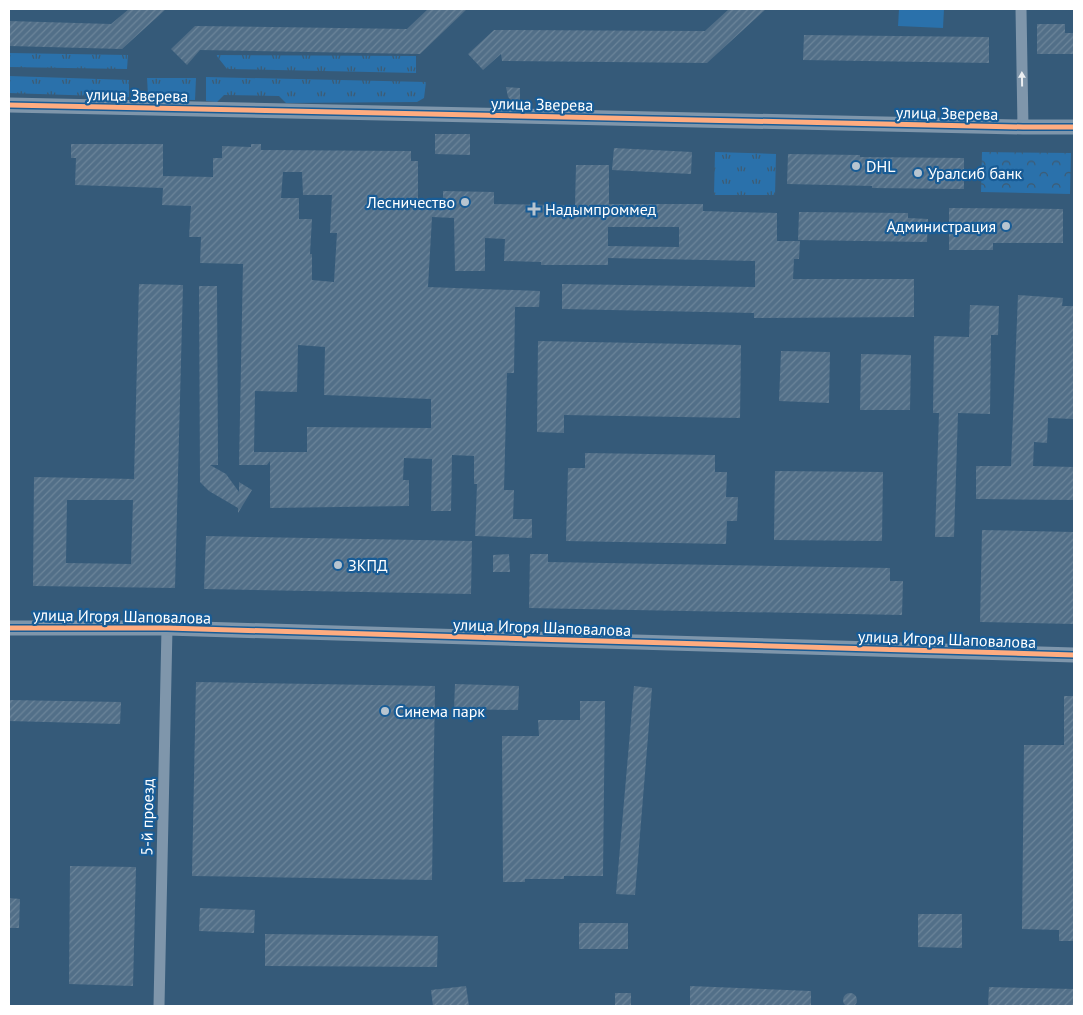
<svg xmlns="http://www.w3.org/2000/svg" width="1083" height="1015" viewBox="0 0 1083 1015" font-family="'PT Sans',sans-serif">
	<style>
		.grass { fill: url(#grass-tufts) }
		.park { fill: url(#park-crowns) }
		.garden { fill: #2a71ab }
		.building { fill: url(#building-hatch); fill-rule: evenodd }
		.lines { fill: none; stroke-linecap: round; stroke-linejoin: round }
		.minor { stroke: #7f96ab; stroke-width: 11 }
		.tertiary { stroke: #7f96ab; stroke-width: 15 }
		.cycleway-casing { stroke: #185c96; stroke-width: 8 }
		.cycleway { stroke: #ffac80; stroke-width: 5 }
		.oneway { fill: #eceff2 }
		.poi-dot { fill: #b8c5d0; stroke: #185c96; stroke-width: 2 }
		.labels { text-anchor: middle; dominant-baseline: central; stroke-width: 4.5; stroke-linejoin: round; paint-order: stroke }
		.street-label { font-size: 16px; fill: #fff; stroke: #185c96 }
		.poi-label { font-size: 16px; fill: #fff; stroke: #185c96; text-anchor: start }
	</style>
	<defs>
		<pattern id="grass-tufts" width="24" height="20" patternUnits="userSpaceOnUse" patternTransform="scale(1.25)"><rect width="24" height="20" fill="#2a71ab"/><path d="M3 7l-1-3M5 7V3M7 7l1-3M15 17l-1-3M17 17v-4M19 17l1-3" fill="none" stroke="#3e5b72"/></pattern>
		<pattern id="park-crowns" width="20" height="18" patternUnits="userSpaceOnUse" patternTransform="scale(1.25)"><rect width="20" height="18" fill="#2a71ab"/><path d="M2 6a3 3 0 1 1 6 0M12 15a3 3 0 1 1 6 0" fill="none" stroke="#3e5b72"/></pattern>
		<pattern id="building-hatch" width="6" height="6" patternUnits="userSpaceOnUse" patternTransform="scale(1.25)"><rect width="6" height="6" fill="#526f88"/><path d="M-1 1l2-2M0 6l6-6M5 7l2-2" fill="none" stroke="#6c859a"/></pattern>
	</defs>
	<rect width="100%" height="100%" fill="#355a79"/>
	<!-- grass -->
	<g class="grass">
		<polygon points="9,53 128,55 127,69 9,67"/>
		<polygon points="216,55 416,56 416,73 227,69"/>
		<polygon points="9,76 129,80 129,97 9,93"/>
		<polygon points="206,77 426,82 424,98 417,102 286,103 279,96 224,95 217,102 206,101"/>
		<polygon points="147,78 196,78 195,100 153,99 148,95"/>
		<polygon points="715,152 776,154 775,195 714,195"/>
	</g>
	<!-- park -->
	<polygon class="park" points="982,152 1071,153 1070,194 981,192"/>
	<!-- garden -->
	<polygon class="garden" points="899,9 944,9 943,28 898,26"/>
	<!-- building -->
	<g class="building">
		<polygon points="129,9 166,9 122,49 9,46 9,21 111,24"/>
		<polygon points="428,9 467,9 420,54 200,50 187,65 171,49 195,26 407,29"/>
		<polygon points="729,9 766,9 707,63 502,61 501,54 483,70 468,54 494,30 705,31"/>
		<polygon points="1037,24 1065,24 1065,33 1074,33 1074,54 1037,54"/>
		<polygon points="804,35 989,37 989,63 803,60"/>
		<polygon points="506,87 520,88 520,101 512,101 508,97"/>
		<polygon points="435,134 470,134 470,155 435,154"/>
		<path d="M 71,144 L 163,144 L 163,176 L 213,177 L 213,158 L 222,158 L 222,146 L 251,147 L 251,144 L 261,144 L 261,150 L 411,151 L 411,161 L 418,161 L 418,207 L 443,208 L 443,191 L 494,192 L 494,204 L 575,205 L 576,165 L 609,165 L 609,204 L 703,204 L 703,211 L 777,213 L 777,241 L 800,241 L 799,259 L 794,259 L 793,279 L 914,279 L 914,317 L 754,318 L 754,313 L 562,309 L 562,284 L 755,287 L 755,261 L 608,258 L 608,265 L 541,265 L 541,262 L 504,261 L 505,239 L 485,238 L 485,271 L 455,271 L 454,218 L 432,217 L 428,287 L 540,291 L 539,307 L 515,307 L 514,373 L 507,373 L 504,490 L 514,490 L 513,519 L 532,519 L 532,538 L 475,536 L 477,484 L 474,484 L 474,456 L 452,455 L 451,511 L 431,511 L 432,459 L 404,458 L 403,480 L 409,480 L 409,506 L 270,508 L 270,461 L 267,465 L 239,465 L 243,264 L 200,263 L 201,237 L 189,237 L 191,206 L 162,205 L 163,188 L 75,185 L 76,158 L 71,158 ZM 283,172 L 302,172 L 303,195 L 332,195 L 330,233 L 337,233 L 334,282 L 312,280 L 312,254 L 310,254 L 312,219 L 299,219 L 299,198 L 281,198 ZM 608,227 L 679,227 L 679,247 L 608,246 ZM 298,345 L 325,347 L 324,395 L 431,399 L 431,428 L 307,427 L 307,452 L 254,452 L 255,391 L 297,392 Z"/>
		<polygon points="614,148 692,152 691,174 612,170"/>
		<polygon points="788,154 860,155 860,157 964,158 964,189 872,188 872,186 787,184"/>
		<polygon points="949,208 1063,209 1063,243 993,243 993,250 949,250"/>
		<polygon points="799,212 908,213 908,218 928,219 927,242 798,240"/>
		<path d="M 139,284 L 183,285 L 175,588 L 33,586 L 34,477 L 134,479 ZM 67,500 L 133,500 L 131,564 L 66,563 Z"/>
		<polygon points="199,286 217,286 218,465 210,465 226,474 239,492 239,482 252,490 238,513 238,508 209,491 200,482"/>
		<polygon points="1018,295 1063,298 1062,306 1074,306 1074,419 1048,418 1047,443 1034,442 1033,466 1074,467 1074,500 976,499 976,466 1011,466"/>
		<polygon points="970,305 999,306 998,335 991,335 990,414 958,413 954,537 935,537 939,413 933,413 934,336 969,337"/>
		<polygon points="538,341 741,345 740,418 564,415 564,433 537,432"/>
		<polygon points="781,351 830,352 829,403 779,401"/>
		<polygon points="861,354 911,355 910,410 860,410"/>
		<polygon points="585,453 715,455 715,472 727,472 726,497 738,497 737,521 727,521 726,544 566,541 568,468 585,468"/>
		<polygon points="775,471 883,472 882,541 774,540"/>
		<polygon points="982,530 1074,532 1074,624 980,622"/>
		<polygon points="206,536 472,541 471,594 204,589"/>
		<polygon points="509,554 510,572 493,572 493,555"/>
		<polygon points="530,554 548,554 548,562 890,568 890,581 903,581 902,615 529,608"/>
		<polygon points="196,682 435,686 432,880 192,876"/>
		<polygon points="455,684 519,686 518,710 454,709"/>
		<polygon points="634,686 652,688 635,895 616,894"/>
		<polygon points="1064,696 1074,696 1074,941 1059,941 1059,930 1022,929 1024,745 1064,745"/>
		<polygon points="9,700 121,702 120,724 9,721"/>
		<polygon points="580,701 605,701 603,876 564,876 564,879 525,879 525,882 503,882 502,736 539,736 538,720 580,720"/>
		<polygon points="70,866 136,867 133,986 69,984"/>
		<polygon points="9,898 20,899 19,928 9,928"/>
		<polygon points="200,908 255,910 254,933 199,931"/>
		<polygon points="918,914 962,914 962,948 918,947"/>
		<rect x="579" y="923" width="49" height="26"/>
		<polygon points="265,934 438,936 437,967 265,966"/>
		<polygon points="466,986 469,1006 433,1006 431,990"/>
		<polygon points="690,986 811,991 811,1006 690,1006"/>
		<polygon points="989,987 1074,989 1074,1006 988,1006"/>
		<circle cx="850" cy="1000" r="7"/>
		<rect x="615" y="993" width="16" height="13"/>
	</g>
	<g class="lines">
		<!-- minor -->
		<g class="minor">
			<polyline points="1021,9 1023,127"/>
			<polyline points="159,1006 167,628"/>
		</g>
		<!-- tertiary -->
		<g class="tertiary">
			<polyline points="9,105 1023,127 1074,127"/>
			<polyline points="9,628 167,628 1074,655"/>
		</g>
		<defs>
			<g id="cycleway">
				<polyline points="9,105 1023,127 1074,127"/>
				<polyline points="9,628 167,628 1074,655"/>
			</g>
		</defs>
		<!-- cycleway casing -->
		<use href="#cycleway" class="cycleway-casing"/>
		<!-- cycleway -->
		<use href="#cycleway" class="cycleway"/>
	</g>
	<!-- one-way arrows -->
	<defs><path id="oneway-solid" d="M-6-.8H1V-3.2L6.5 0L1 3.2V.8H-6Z" transform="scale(1.25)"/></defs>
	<use class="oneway" href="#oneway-solid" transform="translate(1022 79) rotate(-91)"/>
	<!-- markers -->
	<g class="poi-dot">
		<circle cx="856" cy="166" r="5"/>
		<circle cx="918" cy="173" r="5"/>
		<circle cx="465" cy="202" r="5"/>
		<path d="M531.5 201.5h5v5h5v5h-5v5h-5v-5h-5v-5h5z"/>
		<circle cx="1006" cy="226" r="5"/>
		<circle cx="338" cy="565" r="5"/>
		<circle cx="385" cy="711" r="5"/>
	</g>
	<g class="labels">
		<!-- street labels -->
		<g class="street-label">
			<text transform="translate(137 95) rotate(1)">улица Зверева</text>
			<text transform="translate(542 104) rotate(1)">улица Зверева</text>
			<text transform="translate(947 113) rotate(1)">улица Зверева</text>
			<text transform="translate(122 616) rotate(1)">улица Игоря Шаповалова</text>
			<text transform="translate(542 627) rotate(2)">улица Игоря Шаповалова</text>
			<text transform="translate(947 639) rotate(2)">улица Игоря Шаповалова</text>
			<text transform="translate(147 817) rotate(-89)">5-й проезд</text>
		</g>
		<!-- poi labels -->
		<g class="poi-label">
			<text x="866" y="166">DHL</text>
			<text x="928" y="173">Уралсиб банк</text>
			<text x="455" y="202" text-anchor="end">Лесничество</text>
			<text x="545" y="209">Надымпроммед</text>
			<text x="996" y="226" text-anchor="end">Администрация</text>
			<text x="348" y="565">ЗКПД</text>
			<text x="395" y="711">Синема парк</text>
		</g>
	</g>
	<!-- border -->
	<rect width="1083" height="1015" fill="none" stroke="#ffffff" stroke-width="20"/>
</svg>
